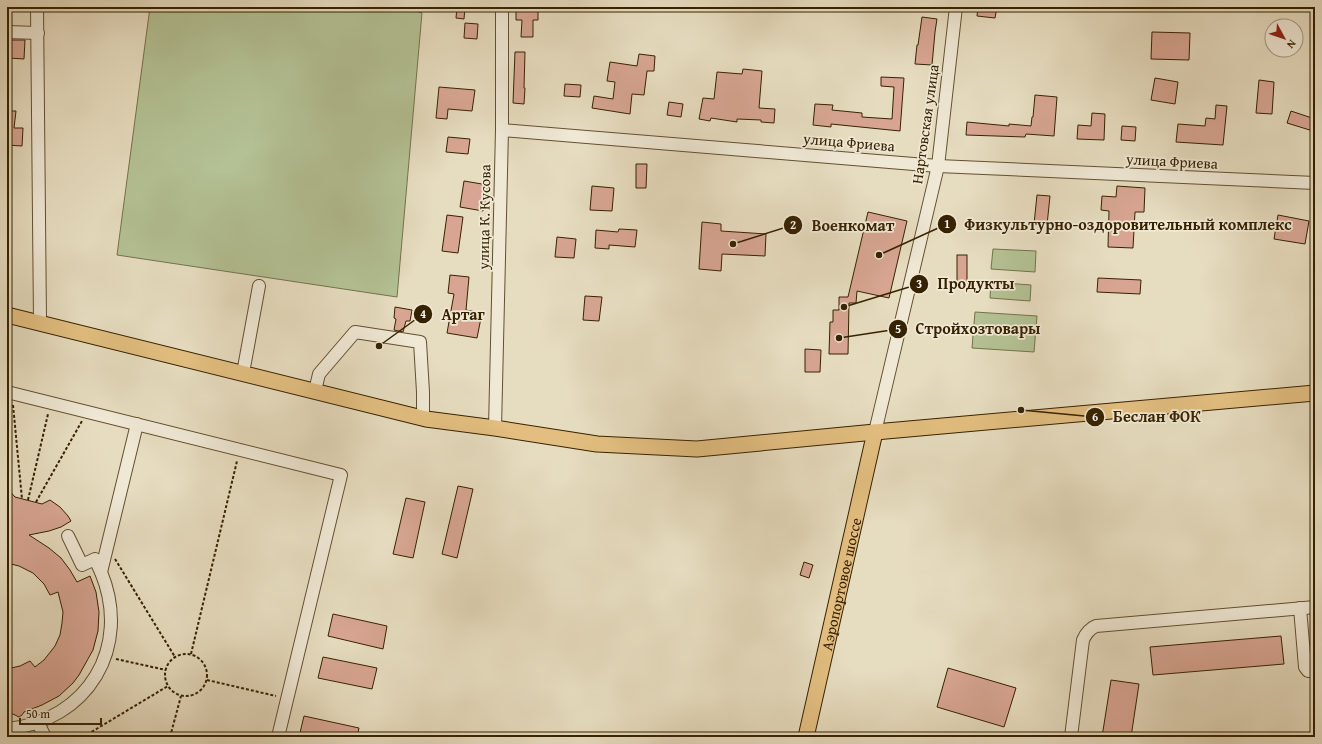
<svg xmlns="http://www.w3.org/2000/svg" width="1322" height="744" viewBox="0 0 1322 744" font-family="'Gentium Book Plus',serif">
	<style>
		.green { fill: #b3c194; stroke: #75724a }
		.building { fill: #d7a592; stroke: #372200 }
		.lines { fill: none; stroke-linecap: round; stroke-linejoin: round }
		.minor-casing { stroke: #635030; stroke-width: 14 }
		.major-casing { stroke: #372200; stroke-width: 17 }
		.path { stroke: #372200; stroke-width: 2; stroke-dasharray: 3 2; stroke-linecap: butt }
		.minor { stroke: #efe8d5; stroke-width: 12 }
		.major { stroke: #e3be80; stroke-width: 15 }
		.labels { text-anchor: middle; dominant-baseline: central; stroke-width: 3.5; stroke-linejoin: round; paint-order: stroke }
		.street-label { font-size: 15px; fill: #372200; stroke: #efe8d5 }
		.leader { fill: none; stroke: #372200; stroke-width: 1.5 }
		.callout-dot { fill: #372200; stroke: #efe8d5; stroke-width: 1.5 }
		.mark-label { font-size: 12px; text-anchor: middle; font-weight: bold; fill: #fff }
		.callout-label { font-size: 16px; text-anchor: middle; font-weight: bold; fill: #372200; stroke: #efe8d5; stroke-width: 3.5; stroke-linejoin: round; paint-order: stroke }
	</style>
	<rect width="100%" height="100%" fill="#e6dcbf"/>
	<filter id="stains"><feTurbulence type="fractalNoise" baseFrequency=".005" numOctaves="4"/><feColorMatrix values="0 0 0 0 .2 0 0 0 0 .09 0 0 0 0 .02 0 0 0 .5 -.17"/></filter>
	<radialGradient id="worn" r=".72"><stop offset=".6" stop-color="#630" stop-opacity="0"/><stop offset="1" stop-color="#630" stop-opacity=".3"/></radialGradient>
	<!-- green -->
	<g class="green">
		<polygon points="150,7 402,7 422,13 397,297 117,255"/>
		<polygon points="993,249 1036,251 1035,272 991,269"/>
		<polygon points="991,282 1031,285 1030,301 990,298"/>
		<polygon points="975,312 1037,316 1034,352 972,348"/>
	</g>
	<!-- building -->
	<g class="building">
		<polygon points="457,7 465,7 464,19 456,18"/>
		<polygon points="978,7 997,7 995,18 977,16"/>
		<polygon points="538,8 538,20 533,20 533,37 521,37 522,20 516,20 516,9"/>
		<polygon points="922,17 937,19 935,32 932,65 915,64 917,45 918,45"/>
		<polygon points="465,23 478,24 477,39 464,38"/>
		<polygon points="1152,32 1190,33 1189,60 1151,59"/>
		<polygon points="10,40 25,40 24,59 9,58"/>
		<polygon points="515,52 525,52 524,88 525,88 524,104 513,103"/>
		<polygon points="639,54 655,56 654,71 647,71 644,95 632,94 630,114 592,108 594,96 613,99 615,82 607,81 610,62 637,66"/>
		<polygon points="743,69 762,71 759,108 775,109 774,123 761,122 761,120 737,119 737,122 711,118 710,121 699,119 703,98 714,99 717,72 742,74"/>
		<polygon points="881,77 904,78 900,131 831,124 831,127 813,125 815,104 833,105 832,110 862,113 862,117 892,119 894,87 881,86"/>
		<polygon points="1155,78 1178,82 1175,104 1151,100"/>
		<polygon points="1259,80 1274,82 1272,114 1256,113"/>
		<polygon points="565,84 581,85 580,97 564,96"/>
		<polygon points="439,87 475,90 472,111 448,109 447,119 436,118"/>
		<polygon points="1035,95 1057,97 1054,136 1026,134 1025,137 966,135 967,122 1009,126 1009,124 1031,126 1032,117 1033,117"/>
		<polygon points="669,102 683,104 681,117 667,115"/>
		<polygon points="1216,105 1227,106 1223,145 1176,142 1178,124 1205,126 1206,118 1215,119"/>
		<polygon points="7,111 16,111 14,128 23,128 22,146 7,145"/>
		<polygon points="1291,111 1315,119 1315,124 1313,131 1287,123"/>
		<polygon points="1092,113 1105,114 1104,140 1077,139 1078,125 1091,126"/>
		<polygon points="1122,126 1136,127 1135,141 1121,140"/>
		<polygon points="448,137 470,139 468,154 446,152"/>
		<polygon points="636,164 647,164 646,188 636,188"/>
		<polygon points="464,181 488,185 483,211 460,207"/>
		<polygon points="592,186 614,188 612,211 590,210"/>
		<polygon points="1117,186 1145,188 1144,212 1135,212 1133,248 1108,247 1109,211 1101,210 1102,196 1116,197"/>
		<polygon points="1037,195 1050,196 1047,225 1034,224"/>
		<polygon points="868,212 907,221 889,298 857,291 856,303 849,303 848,354 829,354 830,322 833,322 833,310 839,310 839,297 848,297"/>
		<polygon points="447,215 463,217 458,253 442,251"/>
		<polygon points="1278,215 1309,221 1305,244 1274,239"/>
		<polygon points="702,222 721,224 721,231 766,234 765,256 722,254 721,271 699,269"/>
		<polygon points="619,229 637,230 635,247 609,245 609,249 595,248 596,230 618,232"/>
		<polygon points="557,237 576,239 574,258 555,257"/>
		<rect x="957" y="255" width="10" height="29"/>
		<polygon points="450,275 469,277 466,310 482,313 477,338 447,333 454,294 448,293"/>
		<polygon points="1098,278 1141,280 1140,294 1097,292"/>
		<polygon points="585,296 602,297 599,321 583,320"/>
		<polygon points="395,307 412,310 410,321 406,321 403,332 394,330 396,319 394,318"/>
		<polygon points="805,349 821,350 820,372 805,372"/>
		<polygon points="458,486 473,489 457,558 442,554"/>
		<polygon points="7,488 15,497 42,504 50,500 60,507 68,516 71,521 61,527 49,531 29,535 49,548 61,558 70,570 77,582 90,576 96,592 99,612 98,631 93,650 79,675 73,683 59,696 42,705 24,712 22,715 19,717 13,714 7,715 7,669 20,666 30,661 35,667 44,660 55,646 60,635 62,623 63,612 58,592 50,595 44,584 33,573 19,566 7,563"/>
		<polygon points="406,498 425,502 413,558 393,554"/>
		<polygon points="804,562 813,565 809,578 800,575"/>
		<polygon points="333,614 387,626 383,649 328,636"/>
		<polygon points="1281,636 1284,664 1153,675 1150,647"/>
		<polygon points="323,657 377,668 372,689 318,678"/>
		<polygon points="948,668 1016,688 1004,727 937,707"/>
		<polygon points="1111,680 1139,684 1131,737 1102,737"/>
		<polygon points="304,716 359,728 357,737 299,737"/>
	</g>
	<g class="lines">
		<defs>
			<g id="minor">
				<polyline points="37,7 40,322"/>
				<polyline points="7,32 38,33"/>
				<polyline points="502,130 938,166 1315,183"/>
				<polyline points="243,373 259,286"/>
				<polyline points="315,391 319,374 355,332 420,342 423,392 423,418"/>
				<polyline points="7,392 341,475 278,737"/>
				<polyline points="495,428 502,130 502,7"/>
				<polyline points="875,432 938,166 956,7"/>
				<polyline points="68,536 82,565 95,559 101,572"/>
				<polyline points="1300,608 1305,667 1308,671 1315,671"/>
				<polyline points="38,723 45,737"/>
				<path d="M 7,729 C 88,721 132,647 101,572 L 137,424"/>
				<path d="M 1071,737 L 1083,640 C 1086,633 1089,629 1096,626 L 1315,607"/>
			</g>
			<g id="major">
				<polyline points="7,315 426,419 495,428 597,444 697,449 875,432 1315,393"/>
				<path id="s1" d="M 806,737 L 875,432"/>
			</g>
		</defs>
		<!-- minor casing -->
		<use href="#minor" class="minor-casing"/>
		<!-- major casing -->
		<use href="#major" class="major-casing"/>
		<!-- path -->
		<g class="path">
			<polyline points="13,405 22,499"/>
			<polyline points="28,500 48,414"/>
			<polyline points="36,502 82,421"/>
			<polyline points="115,559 175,657"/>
			<circle cx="186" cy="675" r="21"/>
			<polyline points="191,654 237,461"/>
			<polyline points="116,659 166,670"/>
			<polyline points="207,680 276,696"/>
			<polyline points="83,737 168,686"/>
			<polyline points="170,737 181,696"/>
		</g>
		<!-- minor -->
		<use href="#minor" class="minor"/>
		<!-- major -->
		<use href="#major" class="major"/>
	</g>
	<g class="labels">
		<!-- street labels -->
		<g class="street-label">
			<text transform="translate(925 124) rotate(-82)">Нартовская улица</text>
			<text transform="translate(849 142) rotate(5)">улица Фриева</text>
			<text transform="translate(1172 161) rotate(3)">улица Фриева</text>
			<text transform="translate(484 217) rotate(-89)">улица К. Кусова</text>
			<text stroke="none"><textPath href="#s1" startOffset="157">Аэропортовое шоссе</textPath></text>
		</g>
	</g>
	<!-- callouts -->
	<path class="leader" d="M879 255L947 224M733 244L793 225M844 307L919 284M379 346L423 314M839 338L898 329M1021 410L1095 417"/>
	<g class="callout-dot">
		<circle cx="879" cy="255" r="4"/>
		<circle cx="733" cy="244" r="4"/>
		<circle cx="844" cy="307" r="4"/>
		<circle cx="379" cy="346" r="4"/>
		<circle cx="839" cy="338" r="4"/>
		<circle cx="1021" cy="410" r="4"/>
		<circle cx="947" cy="224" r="10"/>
		<circle cx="793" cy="225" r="10"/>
		<circle cx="919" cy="284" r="10"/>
		<circle cx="423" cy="314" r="10"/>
		<circle cx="898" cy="329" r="10"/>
		<circle cx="1095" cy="417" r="10"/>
	</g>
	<g class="mark-label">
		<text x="947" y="228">1</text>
		<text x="793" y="229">2</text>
		<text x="919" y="288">3</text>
		<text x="423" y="318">4</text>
		<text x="898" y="333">5</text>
		<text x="1095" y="421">6</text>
	</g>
	<g class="callout-label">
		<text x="1128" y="230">Физкультурно-оздоровительный комплекс</text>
		<text x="853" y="231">Военкомат</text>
		<text x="976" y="289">Продукты</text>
		<text x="463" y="320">Артаг</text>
		<text x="978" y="334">Стройхозтовары</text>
		<text x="1157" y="422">Беслан ФОК</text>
	</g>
	<!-- margin -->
	<rect width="1322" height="744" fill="none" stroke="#e6dcbf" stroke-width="24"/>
	<rect x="8" y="8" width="1306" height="728" fill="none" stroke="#372200" stroke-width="2"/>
	<rect x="12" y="12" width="1298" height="720" fill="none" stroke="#372200"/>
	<!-- north arrow -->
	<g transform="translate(1284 38) rotate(130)"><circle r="19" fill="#efe8d5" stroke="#a59980"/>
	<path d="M0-3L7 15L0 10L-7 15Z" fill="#8f2418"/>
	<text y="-6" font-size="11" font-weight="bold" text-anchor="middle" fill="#372200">N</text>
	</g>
	<!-- scale -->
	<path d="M20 718v6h81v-6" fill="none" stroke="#372200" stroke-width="2"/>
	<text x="26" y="718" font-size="12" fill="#372200" stroke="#efe8d5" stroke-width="3" paint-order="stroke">50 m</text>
	<rect width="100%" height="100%" filter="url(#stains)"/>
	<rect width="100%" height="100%" fill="url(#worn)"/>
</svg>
